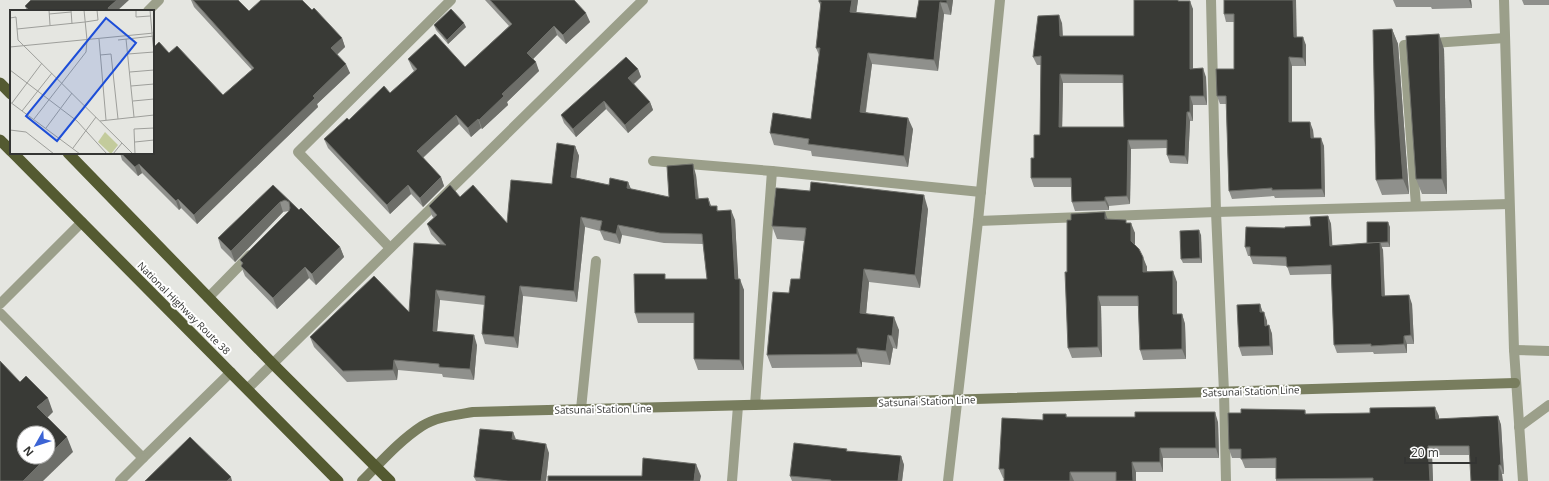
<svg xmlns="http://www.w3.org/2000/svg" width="1549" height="481" viewBox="0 0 1549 481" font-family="'Open Sans',sans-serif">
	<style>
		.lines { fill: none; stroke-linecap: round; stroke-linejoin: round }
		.service { stroke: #9b9f8a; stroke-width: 10 }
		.minor { stroke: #9b9f8a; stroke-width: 10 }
		.secondary { stroke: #787d5e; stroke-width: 10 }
		.trunk { stroke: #545a31; stroke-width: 11 }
		.wall { fill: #8f908c; fill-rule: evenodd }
		.shaded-wall { fill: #6d6e69 }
		.building { fill: #393a36; stroke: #6d6e69; fill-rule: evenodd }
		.labels { text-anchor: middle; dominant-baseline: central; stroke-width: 4; stroke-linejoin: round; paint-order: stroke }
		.street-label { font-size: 10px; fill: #343533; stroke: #fff }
		.inset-road { fill: none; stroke: #9e9f9b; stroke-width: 1 }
		.view { fill: #1d4ed8; fill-opacity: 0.15; stroke: #1d4ed8; stroke-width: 2 }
		.inset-edge { fill: none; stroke: #343533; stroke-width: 2 }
	</style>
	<rect width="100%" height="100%" fill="#e5e6e1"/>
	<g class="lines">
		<!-- service -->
		<g class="service">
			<polyline points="653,161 772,171"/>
			<polyline points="1416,206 1404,45 1505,38"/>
			<polyline points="208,298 250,255"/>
			<polyline points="0,304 82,222"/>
			<polyline points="0,313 143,458 231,372"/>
			<polyline points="1514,350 1549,351"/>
			<polyline points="755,405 772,171 981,192"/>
			<polyline points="581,409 596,261"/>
			<polyline points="1519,427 1549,405"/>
			<polyline points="120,481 143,458"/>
			<polyline points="732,481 738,406"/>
		</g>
		<!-- minor -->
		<g class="minor">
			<polyline points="1211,0 1216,212 1224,392 1226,481"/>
			<polyline points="1504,0 1514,350 1523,481"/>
			<polyline points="148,11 159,0"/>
			<polyline points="978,221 1216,212 1509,204"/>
			<polyline points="390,248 298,152 451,0"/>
			<polyline points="247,389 643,0"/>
			<polyline points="948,481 978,221 1000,0"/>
		</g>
		<!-- secondary -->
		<path class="secondary" d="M 362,481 C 381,462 399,441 422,426 C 436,417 456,415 473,412 L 907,401 L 1515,383"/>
		<!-- trunk -->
		<g class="trunk">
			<polyline points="0,83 11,94"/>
			<polyline points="0,140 11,151"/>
			<polyline points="13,153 338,481"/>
			<polyline points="68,153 273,364 390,481"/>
		</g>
	</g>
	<!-- wall -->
	<g class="wall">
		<polygon points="191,0 238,0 249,11 312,10 342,38 345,47 337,55 350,73 317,104 318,107 197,224 181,208 179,210 142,173 138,176 122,160 120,153 153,153 169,53 223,95 252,70 194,7"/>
		<polygon points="485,0 574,0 590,22 566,44 557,35 533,59 539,71 507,102 508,105 482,129 481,128 471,137 459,124 423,158 441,177 444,186 423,207 411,194 390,214 328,148 324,139 349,120 390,93 414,71 412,68 408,59 465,67 509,26"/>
		<polygon points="858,0 856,12 916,18 919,0 953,0 951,15 944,14 938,71 872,64 866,112 913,129 908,167 812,156 811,151 774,145 770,133 811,119 819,55 816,48 821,7 819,2"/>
		<polygon points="1224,0 1297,37 1306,45 1306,66 1292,66 1292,122 1313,130 1314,138 1324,146 1325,197 1275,198 1274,196 1232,199 1229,191 1226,104 1220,104 1217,96 1234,69 1234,22 1226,22 1224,14"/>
		<polygon points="1393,0 1471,0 1472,8 1432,9 1431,7 1396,7"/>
		<polygon points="1522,0 1549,0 1549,5 1524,5"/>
		<path d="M 1184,1 L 1193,9 L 1193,69 L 1206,77 L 1207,105 L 1193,105 L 1193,121 L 1190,121 L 1188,164 L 1170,163 L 1167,155 L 1167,148 L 1131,149 L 1130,204 L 1109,206 L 1109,210 L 1075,211 L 1072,202 L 1071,187 L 1034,187 L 1031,178 L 1034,158 L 1040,135 L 1041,65 L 1037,65 L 1033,57 L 1062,23 L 1063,36 L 1134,36 ZM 1063,83 L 1123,83 L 1124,127 L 1062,127 Z"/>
		<polygon points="25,6 117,11 27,11"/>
		<polygon points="434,25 466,27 448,44 436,30"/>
		<polygon points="1392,29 1398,44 1409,194 1382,195 1376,180"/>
		<polygon points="1444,49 1447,194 1422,194 1416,179"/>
		<polygon points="638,69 641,77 634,84 650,102 653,110 628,133 606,109 576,137 564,123 561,115"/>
		<polygon points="575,146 579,156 576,178 609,185 628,182 631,189 669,197 696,175 699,199 735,220 738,279 744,290 744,370 698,370 694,359 694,323 638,323 635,313 667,279 707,279 703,244 664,243 622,235 620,244 604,240 600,231 585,227 577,302 523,296 518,348 485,344 482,334 485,305 440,300 437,332 477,345 474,380 443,377 442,374 398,370 397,380 347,382 314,347 310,337 409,312 440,244 431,234 427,224 434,218 432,216 429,206 460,197 507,223 552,184"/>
		<polygon points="273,185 299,210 340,247 344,257 316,285 309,278 277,309 245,276 241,266 242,265 240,260 289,211 283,212 235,262 221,248 218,238"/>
		<polygon points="928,209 920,288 869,282 866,313 899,330 897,349 893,348 890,365 862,362 862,367 772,368 767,355 789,293 800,279 804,241 777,239 772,226"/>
		<polygon points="1328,216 1331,224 1332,245 1367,243 1390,227 1390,247 1381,247 1383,250 1385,296 1412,304 1414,344 1407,344 1407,353 1374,354 1373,352 1337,353 1334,345 1331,274 1290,275 1287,266 1253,264 1250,256 1248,256 1245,247 1285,228 1311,226"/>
		<polygon points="1107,219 1127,223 1135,233 1135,245 1147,267 1147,271 1177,282 1177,314 1182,314 1185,324 1186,359 1143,360 1140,350 1138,306 1101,306 1102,357 1072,358 1068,348 1067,272"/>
		<polygon points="1201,235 1202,263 1183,263 1181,259"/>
		<polygon points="1260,304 1262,312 1267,321 1267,325 1269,325 1272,334 1273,355 1242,356 1239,347"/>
		<polygon points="1305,410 1306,414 1439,416 1439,419 1498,416 1501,425 1504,474 1502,474 1469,455 1432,455 1433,481 1276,481 1276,468 1245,468 1241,458 1232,458 1229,449"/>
		<polygon points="1066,414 1067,417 1218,422 1219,458 1163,458 1163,472 1136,472 1136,481 1004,481 1004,478 1003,478 999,469 1043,420"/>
		<polygon points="513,432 516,439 549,453 546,481 476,481 474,477"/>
		<polygon points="847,449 847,451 901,456 904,465 902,481 792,481 790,476"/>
	</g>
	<!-- shaded-wall -->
	<g class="shaded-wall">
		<polygon points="117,0 129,0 117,11 109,11 108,8"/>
		<polygon points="852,0 858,0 855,23 850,12"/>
		<polygon points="947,0 953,0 951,15 947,3"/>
		<polygon points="1293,0 1296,0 1297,45 1294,37"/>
		<polygon points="1469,0 1471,0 1472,8"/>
		<polygon points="1190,1 1193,9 1193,77 1190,69"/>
		<polygon points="940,2 944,14 938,71 934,60"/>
		<polygon points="586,13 590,22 566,44 563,35"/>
		<polygon points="1059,15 1062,23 1063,45 1060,36"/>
		<polygon points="464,23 466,27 448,44 447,40"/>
		<polygon points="554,26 557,35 530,62 527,53"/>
		<polygon points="1392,29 1398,44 1409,194 1403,179"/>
		<polygon points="1439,34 1444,49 1447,194 1442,179"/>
		<polygon points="1303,37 1306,45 1306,66 1303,58"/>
		<polygon points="342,38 345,47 334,57 331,48"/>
		<polygon points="868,53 872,64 864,123 860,112"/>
		<polygon points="1289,57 1292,66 1292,130 1289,122"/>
		<polygon points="536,62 539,71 507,102 508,105 482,129 479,120 502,94"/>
		<polygon points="346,64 350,73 317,104 318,107 197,224 194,215 313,96"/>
		<polygon points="1203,68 1206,77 1207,105 1204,96"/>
		<polygon points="638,69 641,77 631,86 628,78"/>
		<polygon points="1060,74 1063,83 1062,136 1059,127"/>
		<polygon points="1190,96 1193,105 1193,121 1190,112"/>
		<polygon points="604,101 606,109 576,137 573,129"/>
		<polygon points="650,102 653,110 628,133 625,125"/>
		<polygon points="1187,112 1190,121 1188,164 1185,156"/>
		<polygon points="456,115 459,124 420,160 417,151"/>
		<polygon points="908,118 913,129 908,167 904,156"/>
		<polygon points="478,119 481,128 471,137 468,128"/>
		<polygon points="1310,122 1313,130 1314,146 1311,138"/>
		<polygon points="1321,138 1324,146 1325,197 1322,189"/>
		<polygon points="1128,140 1131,149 1130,204 1127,196"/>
		<polygon points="575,146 579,156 575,187 571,177"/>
		<polygon points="139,164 142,173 138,176 135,167"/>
		<polygon points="693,164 696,175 699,210 696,199"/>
		<polygon points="441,177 444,186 423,207 420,198"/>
		<polygon points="628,182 632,192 627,188"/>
		<polygon points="408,185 411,194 390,214 387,205"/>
		<polygon points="924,195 928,209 920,288 915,275"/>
		<polygon points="1105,197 1109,206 1109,210 1105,201"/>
		<polygon points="708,198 712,208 710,206"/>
		<polygon points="178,199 181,208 179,210 176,201"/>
		<polygon points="280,202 283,212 235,262 231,251"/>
		<polygon points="731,210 735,220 739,290 735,279"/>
		<polygon points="1105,212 1109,223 1105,219"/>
		<polygon points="1328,216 1331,224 1333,254 1330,246"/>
		<polygon points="581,217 585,227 577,302 574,291"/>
		<polygon points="1388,222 1390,227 1390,247 1388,242"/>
		<polygon points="1131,223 1135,233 1135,251 1131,241"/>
		<polygon points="618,225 622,235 620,244 616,234"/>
		<polygon points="1199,230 1201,235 1202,263 1200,258"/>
		<polygon points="1380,242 1383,250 1385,305 1382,296"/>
		<polygon points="340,247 344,257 316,285 312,274"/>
		<polygon points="1143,257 1147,267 1147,282 1143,272"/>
		<polygon points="305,267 309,278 277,309 273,298"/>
		<polygon points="864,269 869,282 865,326 860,313"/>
		<polygon points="1173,271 1177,282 1177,324 1173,314"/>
		<polygon points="740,279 744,290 744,370 740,360"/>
		<polygon points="520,286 523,296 518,348 514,337"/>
		<polygon points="436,290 440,300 436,342 433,331"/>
		<polygon points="1409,295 1412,304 1414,344 1411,335"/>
		<polygon points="1098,296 1101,306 1102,357 1098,347"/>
		<polygon points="1260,304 1263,313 1260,312"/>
		<polygon points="1264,312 1267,321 1268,335 1265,326"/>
		<polygon points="1182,314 1185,324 1186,359 1182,349"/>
		<polygon points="894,317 899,330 897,349 892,336"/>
		<polygon points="1269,325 1272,334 1273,355 1270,346"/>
		<polygon points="474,335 477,345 474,380 470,369"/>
		<polygon points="888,335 893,348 890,365 886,351"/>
		<polygon points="1404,336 1407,344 1407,353 1404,344"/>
		<polygon points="857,348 862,362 862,367 857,354"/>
		<polygon points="394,360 398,370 397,380 393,370"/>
		<polygon points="48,398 53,412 43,422 37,407"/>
		<polygon points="1435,407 1439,416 1439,428 1436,419"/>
		<polygon points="1215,412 1218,422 1219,458 1216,448"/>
		<polygon points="1498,416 1501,425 1504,474 1501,465"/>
		<polygon points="513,432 516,441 512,439"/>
		<polygon points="67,437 73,452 43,481 23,481"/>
		<polygon points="546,444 549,453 546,481 541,481"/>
		<polygon points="1428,446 1432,455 1433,481 1430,481"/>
		<polygon points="1160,448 1163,458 1163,472 1160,462"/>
		<polygon points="901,456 904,465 902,481 898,481"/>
		<polygon points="1132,462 1136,472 1136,481 1133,481"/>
		<polygon points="696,464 701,476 700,481 694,481"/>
		<polygon points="1499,465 1502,474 1503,481 1499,481"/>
		<polygon points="1070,472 1074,481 1070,481"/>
		<polygon points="231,477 232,481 227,481"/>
	</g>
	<!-- building -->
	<g class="building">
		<polygon points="31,0 117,0 108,8 110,11 30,11 25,6"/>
		<polygon points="193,0 238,0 249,11 261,0 302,0 312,10 314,8 342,38 331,48 346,64 313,96 315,98 194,215 178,199 176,201 139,164 135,167 121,153 153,153 153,48 159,42 169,53 177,46 223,95 254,68"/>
		<polygon points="490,0 574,0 586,13 563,35 554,26 527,53 536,62 502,94 504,96 479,120 478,119 468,128 456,115 417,151 441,177 420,198 408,185 387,205 324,139 347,118 349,120 384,86 390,93 417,69 408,59 435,34 465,67 512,24"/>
		<polygon points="819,0 852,0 850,12 916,18 919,0 947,0 947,3 940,2 934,60 868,53 860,112 908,118 904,156 808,144 809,139 770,133 773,113 811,119 820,48 816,48 821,2 819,2"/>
		<path d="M 1134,0 L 1178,0 L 1178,1 L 1190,1 L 1190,69 L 1203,68 L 1204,96 L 1190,96 L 1190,112 L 1187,112 L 1185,156 L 1167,155 L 1167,140 L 1128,140 L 1127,196 L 1105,197 L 1105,201 L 1072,202 L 1071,178 L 1031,178 L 1031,158 L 1034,158 L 1034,135 L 1040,135 L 1041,56 L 1033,57 L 1038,16 L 1059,15 L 1060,36 L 1134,36 ZM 1060,74 L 1123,75 L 1124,127 L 1059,127 Z"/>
		<polygon points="1224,0 1293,0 1294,37 1303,37 1303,58 1289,57 1289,122 1310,122 1311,138 1321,138 1322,189 1272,190 1272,188 1229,191 1226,96 1217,96 1216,69 1234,69 1234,14 1224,14"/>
		<polygon points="451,9 464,23 447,40 434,25"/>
		<polygon points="1392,29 1403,179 1376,180 1373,30"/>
		<polygon points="1439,34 1442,179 1416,179 1406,36"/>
		<polygon points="626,57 638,69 628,78 650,102 625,125 604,101 573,129 561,115"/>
		<polygon points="557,143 575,146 571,177 609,185 610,178 628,182 627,188 669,197 667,166 693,164 696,199 708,198 710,206 717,206 717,211 731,210 735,279 740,279 740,360 694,359 694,313 635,313 634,274 665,274 665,279 707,279 702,234 660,233 618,225 616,234 600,230 602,221 581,217 574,291 520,286 514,337 482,334 485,296 436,290 433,331 474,335 470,369 439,367 439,364 394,360 393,370 343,371 310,337 374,276 409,312 414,243 446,245 427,224 437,215 429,206 450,185 460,197 473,185 507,223 511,180 552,184"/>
		<polygon points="811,182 924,195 915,275 864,269 860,313 894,317 892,336 888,335 886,351 857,348 857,354 767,355 773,292 789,293 791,279 800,279 806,228 772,226 776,188 810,191"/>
		<polygon points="273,185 299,210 301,208 340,247 312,274 305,267 273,298 241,266 243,263 240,260 289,211 290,208 289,202 285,200 280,202 231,251 218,238"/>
		<polygon points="1105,212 1105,219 1126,220 1126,223 1131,223 1131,241 1139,249 1143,257 1143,272 1173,271 1173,314 1182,314 1182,349 1140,350 1138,296 1098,296 1098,347 1068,348 1065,272 1067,272 1067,220 1071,220 1071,214"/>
		<polygon points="1328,216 1330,246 1380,242 1382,296 1409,295 1411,335 1404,336 1404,344 1371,346 1371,344 1334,345 1331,265 1287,267 1286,257 1250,256 1250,247 1245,247 1246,227 1285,228 1285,227 1311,226 1310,217"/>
		<polygon points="1367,222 1388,222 1388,242 1367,243"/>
		<polygon points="1199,230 1200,258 1181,259 1180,231"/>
		<polygon points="1260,304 1260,312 1264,312 1265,326 1269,325 1270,346 1239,347 1237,305"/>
		<polygon points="0,361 20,382 26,376 48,398 37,407 67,437 48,456 48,433 24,433 24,457 47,457 23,481 0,481"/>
		<polygon points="1435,407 1436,419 1498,416 1501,465 1499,465 1499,481 1471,481 1469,446 1428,446 1430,481 1373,481 1373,478 1276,479 1276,458 1241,459 1241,449 1229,449 1228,413 1241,413 1241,409 1305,410 1305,414 1370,413 1370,408"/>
		<polygon points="1135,412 1215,412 1216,448 1160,448 1160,462 1132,462 1133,481 1116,481 1116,472 1070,472 1070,481 1004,481 1004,469 999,469 1002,418 1043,420 1043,414 1066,414 1066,417 1135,417"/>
		<polygon points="480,429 513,432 512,439 546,444 541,481 508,481 474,477"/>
		<polygon points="190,437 231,477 227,481 145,481"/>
		<polygon points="794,443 847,449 846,451 901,456 898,481 831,481 831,480 790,476"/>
		<polygon points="643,458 696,464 694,481 548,481 548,476 642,476"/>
	</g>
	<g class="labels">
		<!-- street labels -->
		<g class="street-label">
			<text transform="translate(184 308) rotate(45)">National Highway Route 38</text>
			<text transform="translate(1251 391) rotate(-2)">Satsunai Station Line</text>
			<text transform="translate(927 401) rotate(-2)">Satsunai Station Line</text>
			<text transform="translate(603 409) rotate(-1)">Satsunai Station Line</text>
		</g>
	</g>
	<!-- overview -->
	<g transform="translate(10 10)">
		<rect width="144" height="144" fill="#e5e6e1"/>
		<path d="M 95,122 L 108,135 L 101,144 L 88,132 Z" fill="#c3cb9c"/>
		<path class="inset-road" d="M 39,0 L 40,15M 61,0 L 62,14M 74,0 L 77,30M 126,0 L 126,7 L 140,6M 140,0 L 142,23M 39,4 L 61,2M 0,8 L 6,7 L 8,30 L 123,144M 75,12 L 88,10 L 87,0M 7,19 L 75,12M 142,24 L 144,42M 89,29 L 96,110M 116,29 L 124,107M 108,30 L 144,26M 0,37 L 144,23M 118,44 L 144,42M 90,45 L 101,44 L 108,109M 0,60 L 67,111 L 97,144M 120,62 L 144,60M 121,76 L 144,74M 123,91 L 144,89M 0,92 L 70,144M 2,93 L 32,53M 12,101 L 42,63M 24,109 L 76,42 L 77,30M 90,111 L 144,105M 36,118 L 62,83M 0,120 L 16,122 L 44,144M 125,132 L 144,130M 63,138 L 86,107M 103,144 L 112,133M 125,144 L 124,119 L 144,118"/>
		<path class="view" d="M 96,8 L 126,33 L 47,131 L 16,106 Z"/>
		<rect width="144" height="144" class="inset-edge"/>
	</g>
	<!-- north arrow -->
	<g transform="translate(36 445) rotate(231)"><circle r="19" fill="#ffffff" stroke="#aeaead"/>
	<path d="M0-3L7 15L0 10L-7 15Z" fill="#3c64d5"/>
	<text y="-6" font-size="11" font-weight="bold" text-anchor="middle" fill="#343533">N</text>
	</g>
	<!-- scale -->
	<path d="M1405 457v6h71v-6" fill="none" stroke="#343533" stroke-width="2"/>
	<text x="1411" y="457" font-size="12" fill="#343533" stroke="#ffffff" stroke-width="3" paint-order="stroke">20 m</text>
</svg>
